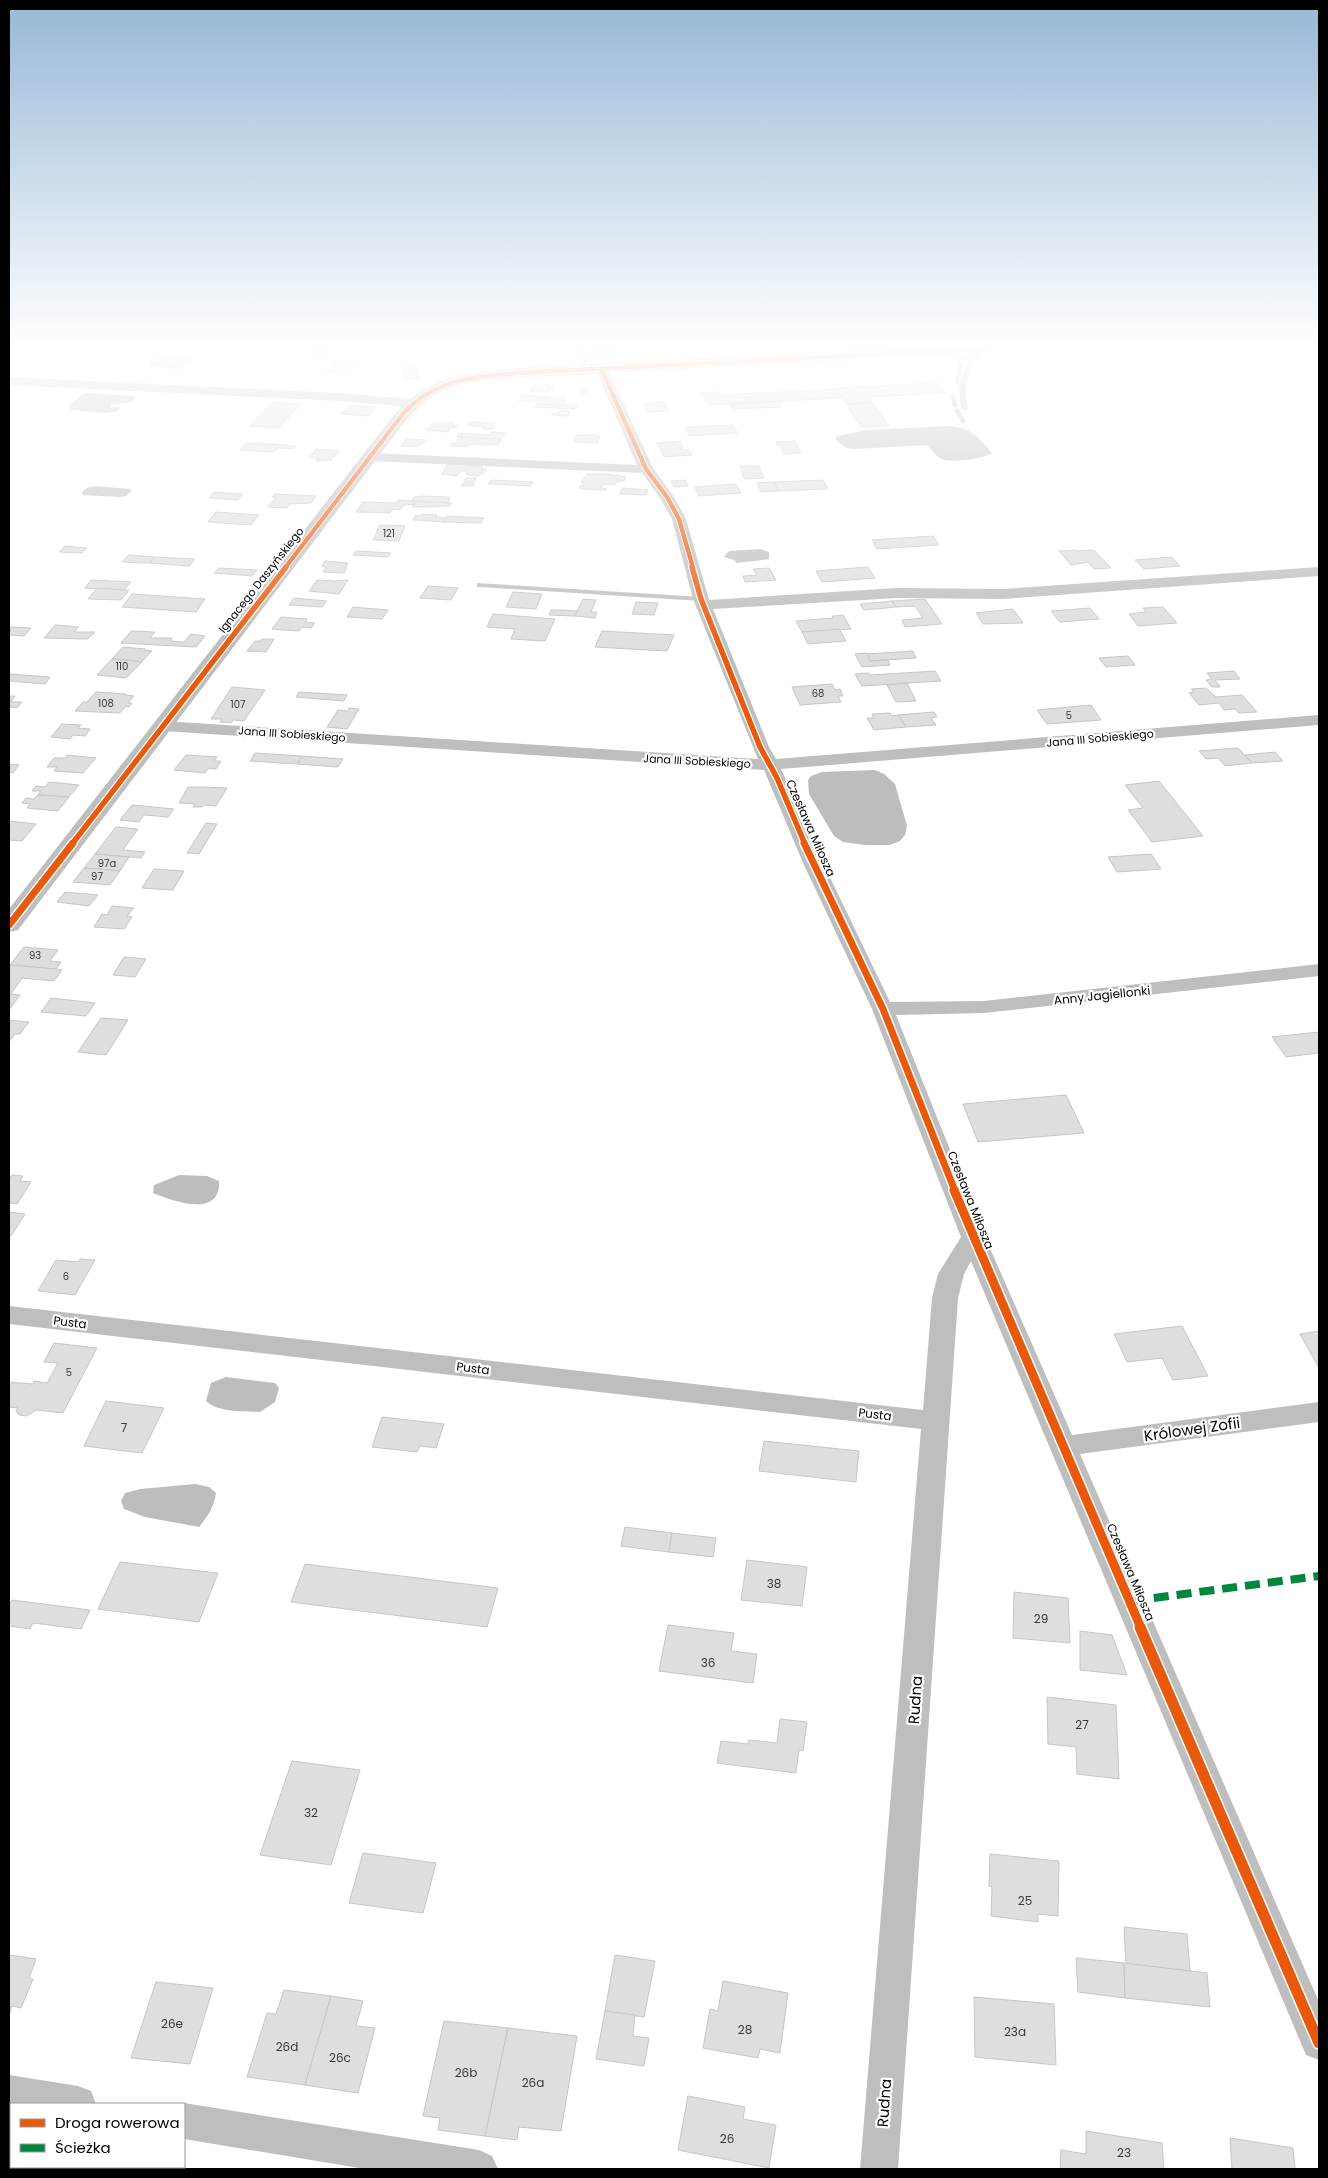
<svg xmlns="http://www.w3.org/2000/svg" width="1328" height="2178" viewBox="0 0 1328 2178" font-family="Poppins,sans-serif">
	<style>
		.water { fill: #bdbdbd }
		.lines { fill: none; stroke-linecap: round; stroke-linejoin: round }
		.stream { stroke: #bdbdbd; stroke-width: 5 }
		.building { fill: #dedede; stroke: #c6c6c6 }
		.service { fill: #bebebe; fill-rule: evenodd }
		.minor { fill: #bebebe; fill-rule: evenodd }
		.tertiary { fill: #bebebe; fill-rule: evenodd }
		.quiet { stroke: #00873e; stroke-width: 8; stroke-dasharray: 15 8; stroke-linecap: butt }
		.cycleway-far4-casing { stroke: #fff; stroke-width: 6 }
		.cycleway-far3-casing { stroke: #fff; stroke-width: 8 }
		.cycleway-far2-casing { stroke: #fff; stroke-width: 10 }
		.cycleway-far1-casing { stroke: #fff; stroke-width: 12 }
		.cycleway-casing { stroke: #fff; stroke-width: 14 }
		.cycleway-far4 { stroke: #e8590c; stroke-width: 4.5 }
		.cycleway-far3 { stroke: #e8590c; stroke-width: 5.5 }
		.cycleway-far2 { stroke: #e8590c; stroke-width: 7 }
		.cycleway-far1 { stroke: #e8590c; stroke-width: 9 }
		.cycleway { stroke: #e8590c; stroke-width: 11 }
		.labels { text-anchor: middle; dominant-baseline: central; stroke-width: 4.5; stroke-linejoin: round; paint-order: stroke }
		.number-label { font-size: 10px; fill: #383838 }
		.far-street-label { font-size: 11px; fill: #000; stroke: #fff }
		.street-label { font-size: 12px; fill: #000; stroke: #fff }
		.near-number-label { font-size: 12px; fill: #383838 }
		.near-street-label { font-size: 15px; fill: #000; stroke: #fff }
	</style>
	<rect width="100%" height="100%" fill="#fff"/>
	<!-- water -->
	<g class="water">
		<polygon points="162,355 192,357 192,360 180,369 149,367 150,363"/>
		<polygon points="86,393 134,396 137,397 131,403 111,404 111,407 121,407 118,411 107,413 72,410 68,407 81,395"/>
		<path d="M 949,426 C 973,428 977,436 992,453 C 983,459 957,462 945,460 C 937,458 932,451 927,445 L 854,449 L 846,448 L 835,439 L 838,436 L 866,430 Z"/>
		<polygon points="96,486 130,489 132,491 126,496 120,497 83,495 82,492 87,488"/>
		<polygon points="760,549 769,552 769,559 737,563 734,560 724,557 729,551"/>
		<polygon points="875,770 884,774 895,784 907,826 905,835 900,841 890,845 865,845 843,842 834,836 809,794 808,780 811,776 822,772"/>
		<path d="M 179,1175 L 207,1176 L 219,1181 C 221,1219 173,1201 153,1193 L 154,1185 Z"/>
		<path d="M 226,1377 L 275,1383 L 279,1388 L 275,1402 L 260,1412 C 245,1411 218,1413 206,1401 L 211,1383 Z"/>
		<path d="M 195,1484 L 209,1487 L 216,1493 C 214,1507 208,1516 199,1527 L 145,1517 L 124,1509 L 121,1501 L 125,1493 L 140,1489 Z"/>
	</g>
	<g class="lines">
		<!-- stream -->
		<g class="stream">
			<polyline points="957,381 962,360 971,353"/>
			<polyline points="953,397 955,405"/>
			<polyline points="957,411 963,421"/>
		</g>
	</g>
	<!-- building -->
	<g class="building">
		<polygon points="313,348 333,348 328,355 309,354"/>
		<polygon points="613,348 617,357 593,358 589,350"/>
		<polygon points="336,361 362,362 358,366 332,365"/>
		<polygon points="416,364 418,379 404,380 403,365"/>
		<polygon points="325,369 350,371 348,374 322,372"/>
		<polygon points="937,383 946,393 869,397 873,403 846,404 835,388"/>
		<polygon points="533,385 551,385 549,388 554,388 548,392 530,391"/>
		<polygon points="581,387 589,387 588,394 579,394"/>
		<polygon points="836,389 842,398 708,405 702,393 719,392 721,395"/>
		<polygon points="522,395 549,397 548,398 566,397 563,405 536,404 538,401 519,401"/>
		<polygon points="664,401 669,411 647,412 644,404"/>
		<polygon points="780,401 782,407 732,409 729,404"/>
		<polygon points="273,402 301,404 278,428 249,426"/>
		<polygon points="873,403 889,426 861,427 846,404"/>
		<polygon points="536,404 563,405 577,405 575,409 535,407"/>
		<polygon points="354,406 376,407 369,416 342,414 347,407"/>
		<polygon points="560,410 570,411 568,416 552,415 553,413 559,413"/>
		<polygon points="469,422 495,423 493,429 483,429 484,427 467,426"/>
		<polygon points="432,423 453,423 452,425 457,425 455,428 450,428 448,432 427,430"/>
		<polygon points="733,425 737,433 689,436 686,427"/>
		<polygon points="491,432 505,433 501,439 457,437 459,433 490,435"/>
		<polygon points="577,435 594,435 600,436 597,443 573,442"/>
		<polygon points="459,437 501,439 498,445 470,444 468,447 450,446 452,443 456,443"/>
		<polygon points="406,439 426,440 418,447 401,446"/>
		<polygon points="680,441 683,448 679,448 681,450 689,450 692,455 664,457 657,443"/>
		<polygon points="795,441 801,453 784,454 780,445 777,445 776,442"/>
		<polygon points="247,443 270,444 296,446 294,449 278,448 273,452 240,450"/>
		<polygon points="316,449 340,451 331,460 315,461 318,458 310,457"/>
		<polygon points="448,463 471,465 470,466 483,467 482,469 487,470 478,476 470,475 466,474 467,471 460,471 457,476 442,474"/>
		<polygon points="740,466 759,466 764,478 744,479"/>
		<polygon points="588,474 608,474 626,477 624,481 616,482 615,485 602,484 601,488 607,489 606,490 582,489 579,488 584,483 581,482"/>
		<polygon points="466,478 476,478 473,486 462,486"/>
		<polygon points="491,480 533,482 531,486 488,484"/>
		<polygon points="685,480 688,486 674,487 671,481"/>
		<polygon points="823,480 828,489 778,491 774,482"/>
		<polygon points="774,482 778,491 761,492 757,483"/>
		<polygon points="736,484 741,493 699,496 695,487"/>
		<polygon points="622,488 648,490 646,495 620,494"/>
		<polygon points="214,492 243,494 238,500 209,498"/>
		<polygon points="275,494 296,495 316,496 311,503 289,504 287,508 268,507 276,497 272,497"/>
		<polygon points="423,496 449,497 448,499 450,499 448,503 412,501 414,497"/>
		<polygon points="398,500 416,501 414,505 405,504 400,510 393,509 390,513 356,512 363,502 396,503"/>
		<polygon points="416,501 448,503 452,503 450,506 413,507"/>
		<polygon points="216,512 259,515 251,525 208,522"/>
		<polygon points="422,514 437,515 436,517 446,518 444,522 413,520 415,516 420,516"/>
		<polygon points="447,516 484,518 481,523 444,522"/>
		<polygon points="380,525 405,526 399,541 373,540"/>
		<polygon points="933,536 939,545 877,549 872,540"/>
		<polygon points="65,546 87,548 82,553 59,552"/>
		<polygon points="1077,550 1078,551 1094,550 1111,568 1094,569 1088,562 1071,565 1059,551"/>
		<polygon points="356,551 391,553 388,557 353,555"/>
		<polygon points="128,555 155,557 149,563 122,562"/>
		<polygon points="155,557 195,559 189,566 149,563"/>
		<polygon points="1172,557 1180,566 1144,569 1135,560"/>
		<polygon points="325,561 348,563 345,567 347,567 344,573 323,572 326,567 322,566"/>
		<polygon points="868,567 875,578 822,582 816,571"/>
		<polygon points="219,568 257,570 252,576 214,573"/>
		<polygon points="769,568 776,580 745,582 743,576 757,575 753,569"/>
		<polygon points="91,580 131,582 124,590 85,588"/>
		<polygon points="317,580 335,581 348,580 339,594 309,591"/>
		<polygon points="428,586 458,588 451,600 420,598"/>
		<polygon points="97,588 124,590 129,590 121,600 88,599"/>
		<polygon points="513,592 542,594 536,609 506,607"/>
		<polygon points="132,594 205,599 196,612 122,607"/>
		<polygon points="294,598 327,601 322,607 289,605"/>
		<polygon points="583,599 596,600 591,612 597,612 595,618 575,616"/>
		<polygon points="925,599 942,624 905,627 902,620 923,618 915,606 896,607 892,601"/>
		<polygon points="892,601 896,607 864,610 860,604"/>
		<polygon points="636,602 658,603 654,615 632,614"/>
		<polygon points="353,607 388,610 382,619 347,617"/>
		<polygon points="1163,607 1177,623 1138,626 1129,614 1146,612 1143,608"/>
		<polygon points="1090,608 1099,619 1060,622 1051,611"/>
		<polygon points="1013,609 1023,623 983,624 976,613"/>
		<polygon points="551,610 563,610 577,611 575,616 549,615"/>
		<polygon points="493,614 555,619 545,641 511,639 515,629 487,627"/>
		<polygon points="843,615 851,629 802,632 796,621 833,618 832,616"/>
		<polygon points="281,617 307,619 305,622 315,623 311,628 302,627 299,631 272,629"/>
		<polygon points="55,625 79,627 74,632 95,632 88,639 44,638"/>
		<polygon points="11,627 31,628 24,636 9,635"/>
		<polygon points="839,629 846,641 808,644 802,632"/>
		<polygon points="131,631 155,632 150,638 172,638 171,641 180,642 184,642 191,634 205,636 196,647 121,643"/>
		<polygon points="602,631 674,635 667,651 595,647"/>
		<polygon points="262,639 274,639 266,652 247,651 255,641 261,641"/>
		<polygon points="123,647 145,649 144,650 152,651 141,662 112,659"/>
		<polygon points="913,651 916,658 870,661 866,654"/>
		<polygon points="867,653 870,661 888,660 890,665 862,667 855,654"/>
		<polygon points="1128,656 1135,665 1106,667 1099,658"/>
		<polygon points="112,659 127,660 142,662 126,678 97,675"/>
		<polygon points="935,671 941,681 862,686 855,674 869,673 871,675"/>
		<polygon points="1234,671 1240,679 1215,680 1220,687 1212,687 1206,680 1212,679 1207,673"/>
		<polygon points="9,675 9,674 50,677 45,684 9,681"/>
		<polygon points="907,683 916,701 896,702 887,685"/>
		<polygon points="832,684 835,690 840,689 843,696 838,696 841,702 800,705 792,687"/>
		<polygon points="232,687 265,690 244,721 233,720 231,723 220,722 222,719 211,719"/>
		<polygon points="1206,688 1216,697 1242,695 1257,712 1239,713 1235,709 1224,710 1219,703 1199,705 1189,693 1194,692 1191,689"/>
		<polygon points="96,692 126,694 125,695 134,696 128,703 132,703 129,707 126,706 120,713 75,711 83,702 87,702"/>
		<polygon points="299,692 347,695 344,701 296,697"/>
		<polygon points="9,696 15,696 11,702 22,702 17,708 9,707"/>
		<polygon points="1091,705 1101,720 1047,724 1037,710"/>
		<polygon points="349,708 359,709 347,729 327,727 338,710 348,711"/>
		<polygon points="934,712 937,717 931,718 936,725 906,727 898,715"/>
		<polygon points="890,713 892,716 898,715 906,727 874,730 867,718 874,718 872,714"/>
		<polygon points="62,724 81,725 78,728 90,729 85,736 73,735 70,739 51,737"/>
		<polygon points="1238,748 1252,763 1225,766 1218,758 1206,759 1199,751"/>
		<polygon points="1275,752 1283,761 1252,763 1245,755"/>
		<polygon points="255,753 302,756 297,764 250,761"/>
		<polygon points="67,755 96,758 83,773 54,771 57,767 47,767 54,758 65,758"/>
		<polygon points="186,755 217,757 214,761 221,761 216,769 209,768 205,773 174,770"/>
		<polygon points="302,756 343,759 338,767 297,764"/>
		<polygon points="9,764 19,765 13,773 9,772"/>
		<polygon points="1159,781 1203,836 1152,842 1128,810 1143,808 1125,785"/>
		<polygon points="49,782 79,785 69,797 38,795 41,791 32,791 36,786 45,787"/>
		<polygon points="188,787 202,787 227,788 216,806 204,805 202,807 193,807 195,804 179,803"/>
		<polygon points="38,795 69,797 58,811 27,808 30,804 22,803 26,798 34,799"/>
		<polygon points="132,805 174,809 168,817 144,815 139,822 120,820"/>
		<polygon points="9,821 36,824 22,841 9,840"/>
		<polygon points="206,823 217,824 199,854 187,853"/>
		<polygon points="116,827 138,829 123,850 145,852 141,858 95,854"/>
		<polygon points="95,854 129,857 120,871 84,868"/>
		<polygon points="1151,854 1161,869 1117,872 1108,857"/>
		<polygon points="84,868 120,871 110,885 73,882"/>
		<polygon points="154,869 184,871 173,890 142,888"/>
		<polygon points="65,892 98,895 89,906 57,902"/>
		<polygon points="112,906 134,908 127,916 132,917 124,929 94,927 102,914 107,915"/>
		<polygon points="24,947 58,950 50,961 61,962 56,969 10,965"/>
		<polygon points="124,957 146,959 135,977 113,975"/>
		<polygon points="10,965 56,969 62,970 54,981 22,978 11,994 20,995 10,1009"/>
		<polygon points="51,998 69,1000 95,1003 86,1016 41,1012"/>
		<polygon points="101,1018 128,1020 106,1055 78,1052"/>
		<polygon points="9,1020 29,1022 20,1034 15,1034 9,1042"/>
		<polygon points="1319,1032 1319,1053 1286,1057 1272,1037"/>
		<polygon points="1066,1095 1084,1133 978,1142 963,1104"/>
		<polygon points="12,1175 23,1176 20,1181 31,1182 17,1204 9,1203 9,1180"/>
		<polygon points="9,1212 25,1214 11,1236 9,1236"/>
		<polygon points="80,1259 95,1260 75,1295 38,1291 56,1260 78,1262"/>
		<polygon points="1182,1326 1208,1376 1173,1380 1162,1358 1127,1362 1114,1334"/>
		<polygon points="1319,1331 1319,1368 1300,1334"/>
		<polygon points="54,1343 97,1348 63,1413 36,1410 27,1416 19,1415 16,1411 18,1408 9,1407 9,1382 33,1384 34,1381 47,1383 58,1363 44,1362"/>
		<polygon points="106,1401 164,1408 142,1453 84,1446"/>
		<polygon points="382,1417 444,1424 436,1448 420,1446 417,1452 372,1447"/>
		<polygon points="764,1441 859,1451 856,1482 759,1471"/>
		<polygon points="625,1527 672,1533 669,1552 621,1546"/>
		<polygon points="672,1533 716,1538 713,1557 669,1552"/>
		<polygon points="747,1560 807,1567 802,1606 741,1600"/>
		<polygon points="120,1562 218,1573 199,1622 98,1609"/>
		<polygon points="305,1564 498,1588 487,1627 291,1602"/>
		<polygon points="1014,1592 1068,1598 1070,1643 1013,1638"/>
		<polygon points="12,1600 90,1610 81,1629 33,1623 30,1629 9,1626 9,1605"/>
		<polygon points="668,1625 734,1633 731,1651 757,1654 753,1683 659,1671"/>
		<polygon points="1080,1631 1112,1635 1127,1675 1080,1670"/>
		<polygon points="1047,1697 1116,1705 1119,1779 1077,1774 1076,1747 1048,1744"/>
		<polygon points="780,1719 807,1722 803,1751 799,1750 796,1773 717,1763 721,1741 748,1744 749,1740 777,1743"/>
		<polygon points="292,1761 360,1770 331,1865 260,1855"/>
		<polygon points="363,1853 436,1863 423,1913 349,1903"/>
		<polygon points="990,1854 1059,1861 1058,1916 1038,1914 1038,1922 991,1916 992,1887 989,1886"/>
		<polygon points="1124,1927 1187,1934 1190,1971 1126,1964"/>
		<polygon points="9,1955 36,1959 29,1978 33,1979 21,2008 12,2006 9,2015"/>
		<polygon points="615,1955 655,1961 644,2017 605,2011"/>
		<polygon points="1076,1958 1124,1963 1125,1998 1078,1992"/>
		<polygon points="1124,1963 1207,1973 1210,2007 1125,1998"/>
		<polygon points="723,1981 788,1993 780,2053 760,2049 758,2058 703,2048 710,2009 718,2011"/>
		<polygon points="156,1982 213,1988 190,2064 131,2058"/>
		<polygon points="284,1990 331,1996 305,2085 247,2077 267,2013 276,2014"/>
		<polygon points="331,1996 363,2001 356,2026 375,2028 358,2093 305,2085"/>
		<polygon points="974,1997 1054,2004 1056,2065 975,2057"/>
		<polygon points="605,2011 635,2015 633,2036 649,2038 644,2066 596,2059"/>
		<polygon points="444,2021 508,2028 485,2136 438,2130 440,2118 423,2116"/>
		<polygon points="508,2028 577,2036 561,2131 519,2127 517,2140 485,2136"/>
		<polygon points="688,2096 745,2107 743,2119 776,2125 769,2168 678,2150"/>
		<polygon points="1086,2131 1162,2143 1164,2169 1060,2169 1061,2150 1086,2154"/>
		<polygon points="1230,2138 1293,2148 1295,2169 1232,2169"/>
	</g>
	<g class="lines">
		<!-- service -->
		<g class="service">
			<polygon points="575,348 581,348 589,370 584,369"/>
			<path d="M 977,348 L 983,349 C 969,368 962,386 968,409 L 965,411 L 962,409 C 955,386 963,367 977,348 Z"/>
			<polygon points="477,583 701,597 705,599 701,601 480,587 477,587"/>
		</g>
		<!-- minor -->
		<g class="minor">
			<polygon points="601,364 607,368 653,468 674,497 686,519 709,600 897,588 1003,589 1319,567 1319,576 1003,599 897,598 713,609 769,747 776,759 1319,715 1319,725 781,769 824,865 890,1002 984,1001 1319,964 1319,976 984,1013 896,1015 985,1237 1072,1435 1319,1402 1319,1422 1080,1454 1319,2002 1319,2060 1306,2055 971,1261 964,1274 958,1298 898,2169 860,2169 921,1429 9,1324 9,1306 923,1410 932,1298 938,1274 961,1237 872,1009 804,865 764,770 163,731 157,730 154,726 157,722 163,721 758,759 693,599 672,519 660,498 642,473 371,461 364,457 371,453 637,465 595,368"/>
			<polygon points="9,377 340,393 413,399 419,403 413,407 340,401 9,385"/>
			<polygon points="9,2075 78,2086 91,2091 96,2104 11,2104 11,2111 9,2111"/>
			<polygon points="184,2103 479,2150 492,2156 498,2169 365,2169 184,2139 184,2104 180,2104"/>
		</g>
		<!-- tertiary -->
		<path class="tertiary" d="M 896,348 L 995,348 L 988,352 L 517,378 C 465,382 435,383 401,427 L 18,930 L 9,932 L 9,909 L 390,420 C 426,375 463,373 517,368 Z"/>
		<!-- quiet -->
		<polyline class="quiet" points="1131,1601 1319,1576"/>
		<defs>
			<g id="cycleway-far4">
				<polyline points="601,368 646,469 667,497 679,519 693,568"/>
				<path d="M 285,568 L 402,415 C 434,379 472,377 517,373 L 988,348"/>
			</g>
			<g id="cycleway-far3">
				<polyline points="692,567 701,599 760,747 777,778 805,844"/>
				<polyline points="72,844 286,567"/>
			</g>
			<g id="cycleway-far2">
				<polyline points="804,843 883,1009 955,1191"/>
				<polyline points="9,925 73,843"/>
			</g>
			<polyline id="cycleway-far1" points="954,1190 1141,1628"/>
			<polyline id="cycleway" points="1140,1627 1319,2043"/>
		</defs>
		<!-- cycleway-far4 casing -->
		<use href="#cycleway-far4" class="cycleway-far4-casing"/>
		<!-- cycleway-far3 casing -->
		<use href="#cycleway-far3" class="cycleway-far3-casing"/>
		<!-- cycleway-far2 casing -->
		<use href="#cycleway-far2" class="cycleway-far2-casing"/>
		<!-- cycleway-far1 casing -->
		<use href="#cycleway-far1" class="cycleway-far1-casing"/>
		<!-- cycleway casing -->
		<use href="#cycleway" class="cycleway-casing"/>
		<!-- cycleway-far4 -->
		<use href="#cycleway-far4" class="cycleway-far4"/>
		<!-- cycleway-far3 -->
		<use href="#cycleway-far3" class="cycleway-far3"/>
		<!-- cycleway-far2 -->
		<use href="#cycleway-far2" class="cycleway-far2"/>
		<!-- cycleway-far1 -->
		<use href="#cycleway-far1" class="cycleway-far1"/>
		<!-- cycleway -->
		<use href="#cycleway" class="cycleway"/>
	</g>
	<!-- sky -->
	<linearGradient id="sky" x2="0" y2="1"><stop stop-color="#97b8d7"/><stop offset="0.53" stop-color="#fff"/><stop offset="1" stop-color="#fff" stop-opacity="0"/></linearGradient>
	<rect width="1328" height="653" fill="url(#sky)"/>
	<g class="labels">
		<!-- number labels -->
		<g class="number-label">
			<text x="389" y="533">121</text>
			<text x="122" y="666">110</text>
			<text x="818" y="693">68</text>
			<text x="106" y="703">108</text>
			<text x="238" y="704">107</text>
			<text x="1069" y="715">5</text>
			<text x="107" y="863">97a</text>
			<text x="97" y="876">97</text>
			<text x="35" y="955">93</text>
			<text x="66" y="1276">6</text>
			<text x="69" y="1372">5</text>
		</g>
		<!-- far-street labels -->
		<g class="far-street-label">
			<text transform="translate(261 580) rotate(-52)">Ignacego Daszyńskiego</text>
			<text transform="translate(292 734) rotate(4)">Jana III Sobieskiego</text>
			<text transform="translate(1100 738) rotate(-5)">Jana III Sobieskiego</text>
			<text transform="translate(697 761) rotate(3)">Jana III Sobieskiego</text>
		</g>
		<!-- street labels -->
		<g class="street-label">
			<text transform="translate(811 828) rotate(66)">Czesława Miłosza</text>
			<text transform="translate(1102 995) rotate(-6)">Anny Jagiellonki</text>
			<text transform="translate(971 1200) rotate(68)">Czesława Miłosza</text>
			<text transform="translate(70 1322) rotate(7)">Pusta</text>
			<text transform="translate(473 1368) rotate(7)">Pusta</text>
			<text transform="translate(875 1414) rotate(7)">Pusta</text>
			<text transform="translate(1131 1572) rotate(67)">Czesława Miłosza</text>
		</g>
		<!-- near-number labels -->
		<g class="near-number-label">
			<text x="124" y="1427">7</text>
			<text x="774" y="1583">38</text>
			<text x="1041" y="1618">29</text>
			<text x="708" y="1662">36</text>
			<text x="1082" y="1724">27</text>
			<text x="311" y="1812">32</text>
			<text x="1025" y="1900">25</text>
			<text x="172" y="2023">26e</text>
			<text x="745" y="2029">28</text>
			<text x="1015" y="2031">23a</text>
			<text x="287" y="2046">26d</text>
			<text x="340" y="2057">26c</text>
			<text x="466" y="2072">26b</text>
			<text x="533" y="2082">26a</text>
			<text x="727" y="2138">26</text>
			<text x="1124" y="2152">23</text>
		</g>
		<!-- near-street labels -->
		<g class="near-street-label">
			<text transform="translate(1192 1429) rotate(-8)">Królowej Zofii</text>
			<text transform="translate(915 1700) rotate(-86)">Rudna</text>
			<text transform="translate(884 2103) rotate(-86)">Rudna</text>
		</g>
	</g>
	<!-- border -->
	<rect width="1328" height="2178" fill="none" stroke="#000000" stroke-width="20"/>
	<!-- legend -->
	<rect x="10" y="2103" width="175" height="65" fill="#ffffff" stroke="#999999"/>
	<rect x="20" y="2119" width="25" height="8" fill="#e8590c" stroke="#999999"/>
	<text x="55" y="2128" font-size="15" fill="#000000">Droga rowerowa</text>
	<rect x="20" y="2144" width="25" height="8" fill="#00873e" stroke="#999999"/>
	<text x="55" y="2153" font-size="15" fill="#000000">Ścieżka</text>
</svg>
